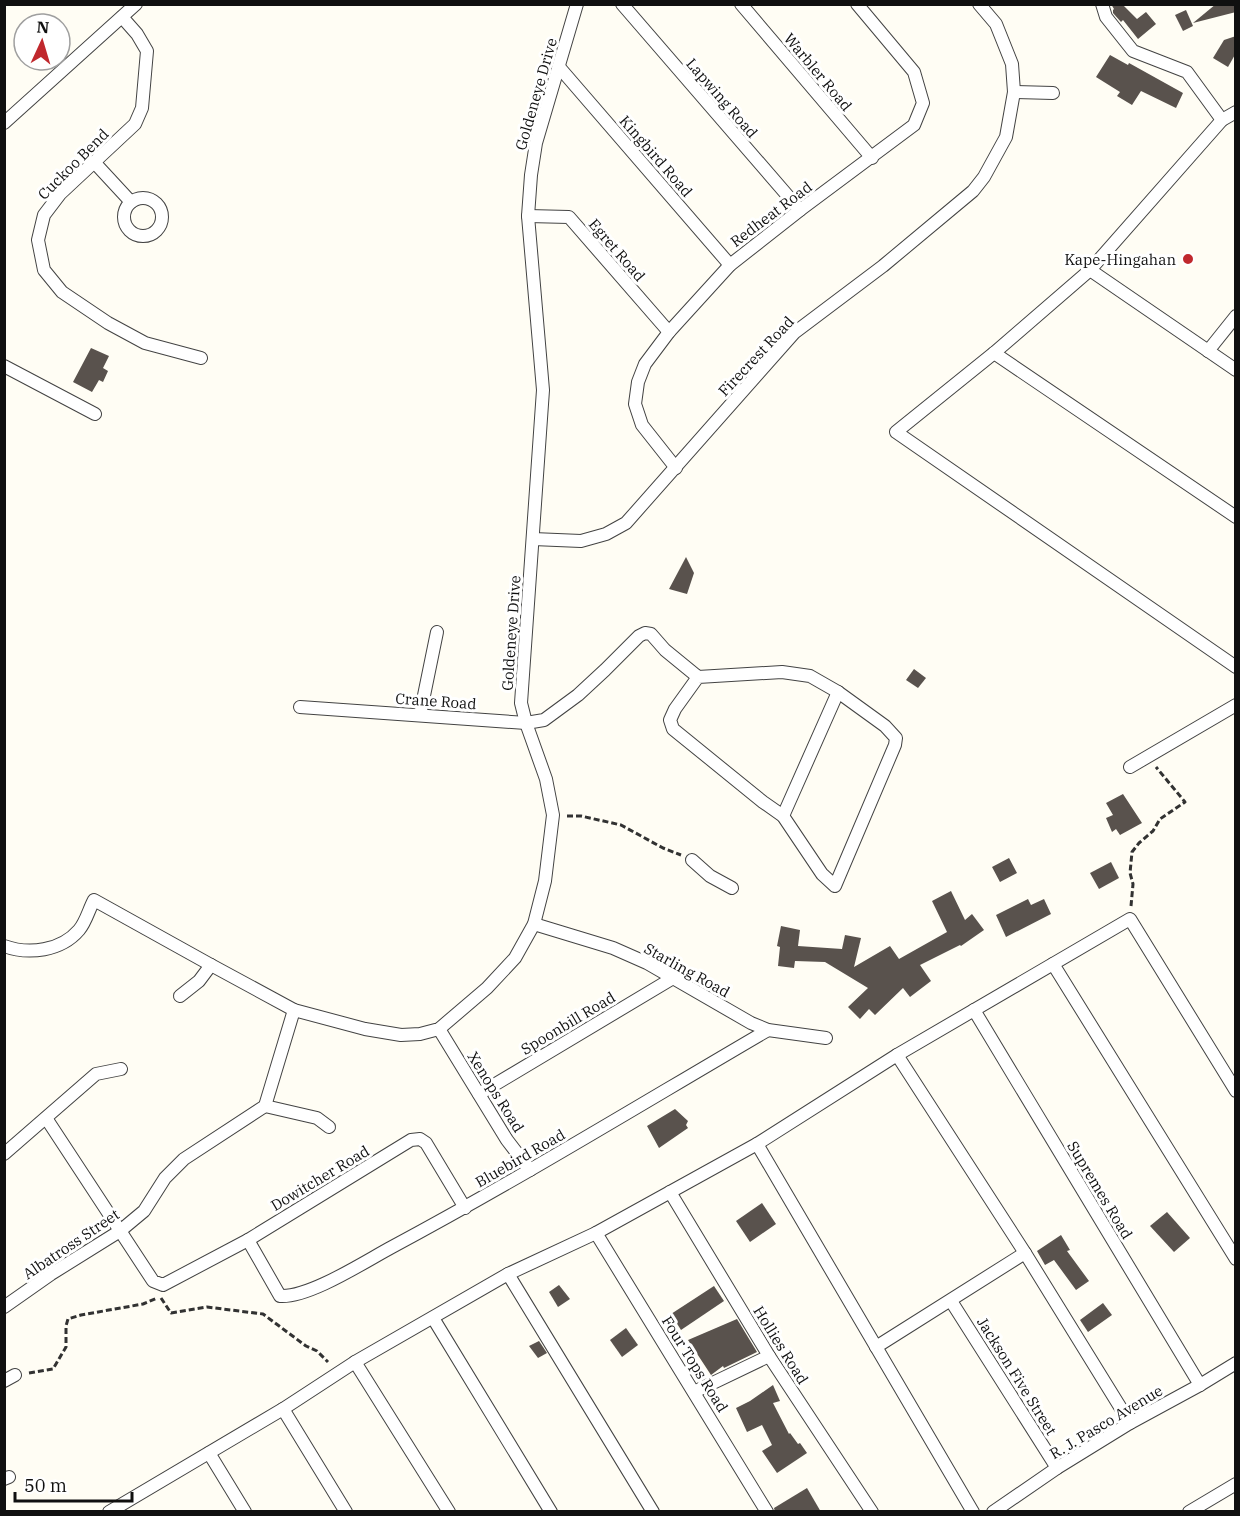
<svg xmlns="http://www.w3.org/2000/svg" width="1240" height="1516" viewBox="0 0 1240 1516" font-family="'IBM Plex Serif',serif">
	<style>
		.building { fill: #59524d }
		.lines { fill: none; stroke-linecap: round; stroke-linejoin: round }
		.minor-casing { stroke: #434343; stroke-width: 14 }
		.path { stroke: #323232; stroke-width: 3; stroke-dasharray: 6 3; stroke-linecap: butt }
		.minor { stroke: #fff; stroke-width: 12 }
		.poi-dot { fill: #c0282d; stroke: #fff; stroke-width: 2 }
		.labels { text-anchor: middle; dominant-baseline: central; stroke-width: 6; stroke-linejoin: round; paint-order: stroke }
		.street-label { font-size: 15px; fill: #101010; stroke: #fff }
		.poi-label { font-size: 15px; fill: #101010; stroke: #fff; text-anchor: end }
	</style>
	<rect width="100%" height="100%" fill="#fffdf4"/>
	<!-- building -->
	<g class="building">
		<polygon points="1111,4 1122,4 1137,19 1146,12 1156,24 1138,39 1123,20 1121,22 1113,13 1113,10 1114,9"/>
		<polygon points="1216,4 1236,4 1236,12 1193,23"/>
		<polygon points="1186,10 1193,26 1183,31 1175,15"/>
		<polygon points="1236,36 1236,53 1228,67 1213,58 1224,40"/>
		<polygon points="1110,55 1128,65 1129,63 1183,93 1176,108 1141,91 1132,105 1117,96 1120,92 1096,77"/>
		<polygon points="91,348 109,356 103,368 108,371 103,382 99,380 92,392 73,382"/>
		<polygon points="686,557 694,573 687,594 669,589"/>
		<polygon points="914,669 926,678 918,688 906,680"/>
		<polygon points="1123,794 1142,823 1120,835 1116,829 1112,832 1106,818 1113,815 1106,803"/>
		<polygon points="1009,858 1017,873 1000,882 992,867"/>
		<polygon points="1111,862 1119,878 1099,889 1090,873"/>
		<polygon points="951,891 965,920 972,914 984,930 961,946 960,945 920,965 931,981 910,997 903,988 875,1015 869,1009 860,1019 848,1007 868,988 825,962 795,961 794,968 778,966 780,947 777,946 781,926 800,930 798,946 842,949 845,935 861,938 854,967 890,946 899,959 947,932 932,901"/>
		<polygon points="1028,899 1031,905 1044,899 1051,914 1006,937 996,915"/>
		<polygon points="675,1109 688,1121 686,1125 688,1128 659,1148 647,1126"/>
		<polygon points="762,1203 776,1224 750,1242 736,1221"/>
		<polygon points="1167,1212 1190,1238 1174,1252 1150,1226"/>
		<polygon points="1061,1235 1070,1250 1067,1251 1089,1281 1076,1290 1054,1260 1045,1265 1037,1251"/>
		<polygon points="559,1285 570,1299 558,1307 549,1292"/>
		<polygon points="714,1286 724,1301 681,1330 671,1314"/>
		<polygon points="1103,1303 1112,1315 1088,1332 1080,1320"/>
		<polygon points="737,1319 757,1352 724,1368 723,1366 711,1375 688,1340"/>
		<polygon points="626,1328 638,1345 622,1357 610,1340"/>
		<polygon points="539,1341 547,1353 538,1358 529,1346"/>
		<polygon points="773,1385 780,1401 773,1403 789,1434 790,1433 798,1444 800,1443 807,1453 777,1473 762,1451 772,1445 762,1425 747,1432 736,1408 750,1401"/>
		<polygon points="807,1488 821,1512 775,1512 774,1508"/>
	</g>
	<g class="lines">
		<defs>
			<g id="minor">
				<polyline points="622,4 800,210"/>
				<polyline points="741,4 872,158"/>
				<polyline points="1102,4 1106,17 1133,51 1187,72 1222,120"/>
				<polyline points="122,17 137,34 147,51 142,108 135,124 60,194 44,215 38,240 44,270 62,292 108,323 145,343 201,358"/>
				<polyline points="559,67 730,265"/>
				<polyline points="1014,92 1053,93"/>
				<polyline points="1236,112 1222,120 1090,270 994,353 896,432 1236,667"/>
				<polyline points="4,123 136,4"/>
				<polyline points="94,162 131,202"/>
				<circle cx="143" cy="217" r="19"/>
				<polyline points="528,216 569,217 669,332"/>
				<polyline points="1090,270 1236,370"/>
				<polyline points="1208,351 1236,316"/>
				<polyline points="994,353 1236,517"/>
				<polyline points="4,366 95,414"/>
				<polyline points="676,468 642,425 635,404 638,382 645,364 669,332 730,265 800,210 914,125 923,103 914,72 857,4"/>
				<polyline points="533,539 581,541 606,534 626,523 794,333 883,266 973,191 984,177 1006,137 1014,92 1012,64 996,24 979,4"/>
				<polyline points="300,707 526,723 544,720 578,695 605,670 639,636 645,633 651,634 665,650 698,677 782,672 810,676 838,692 885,726 896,738 895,745 835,886 822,874 783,816 763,802 673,729 670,720 675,709 698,677"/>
				<polyline points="420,715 437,632"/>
				<polyline points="1130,767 1236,705"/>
				<polyline points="783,816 838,692"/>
				<polyline points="692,860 710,876 732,888"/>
				<polyline points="534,924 613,948 647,963 751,1023 768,1030 826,1038"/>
				<path d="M 4,946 C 29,955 61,951 79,930 C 86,922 89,909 94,900 L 211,965 L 294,1010 L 365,1029 L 401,1035 L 420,1034 L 439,1029 L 487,988 L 515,958 L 534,924 L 545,881 L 553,815 L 546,779 L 526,723 L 521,703 L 543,390 L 528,216 L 531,175 L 536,143 L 577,4"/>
				<polyline points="1053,964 1236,1259"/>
				<polyline points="180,996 199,981 211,965"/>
				<polyline points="974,1010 1200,1385"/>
				<polyline points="439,1029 507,1140 530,1170"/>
				<polyline points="897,1055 1025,1253 1130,1423"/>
				<polyline points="479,1094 673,978"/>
				<polyline points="265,1106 317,1118 329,1127"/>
				<polyline points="46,1118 153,1281 163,1285 248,1240 411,1140 420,1139 426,1143 465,1208"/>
				<polyline points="757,1144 973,1512"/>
				<polyline points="4,1154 96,1074 121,1069"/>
				<polyline points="670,1192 769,1356 872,1512"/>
				<polyline points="596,1233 767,1512"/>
				<path d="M 248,1240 L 280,1296 C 309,1298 364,1262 392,1247 C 519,1179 643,1103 768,1030"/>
				<polyline points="508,1274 653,1512"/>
				<polyline points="951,1301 1057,1468"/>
				<polyline points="4,1307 51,1274 120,1231 144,1211 165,1178 184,1159 265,1106 294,1010"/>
				<polyline points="433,1318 551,1512"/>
				<polyline points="876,1347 1025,1253"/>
				<polyline points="355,1362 449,1512"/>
				<polyline points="4,1381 15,1375"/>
				<polyline points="694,1392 769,1356"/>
				<polyline points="283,1409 346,1512"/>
				<polyline points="209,1453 245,1512"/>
				<polyline points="4,1479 9,1477"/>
				<polyline points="109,1512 283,1409 355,1362 508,1274 596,1233 757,1144 897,1055 1130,919 1236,1091"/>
				<polyline points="993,1512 1057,1468 1130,1423 1200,1385 1236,1363"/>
				<polyline points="1189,1512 1236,1484"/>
			</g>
		</defs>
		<!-- minor casing -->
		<use href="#minor" class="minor-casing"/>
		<!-- path -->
		<g class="path">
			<polyline points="567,816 581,816 621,825 663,848 681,855"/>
			<polyline points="1131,906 1133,884 1130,873 1132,852 1139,843 1153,831 1160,819 1185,802 1156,767"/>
			<polyline points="161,1298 171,1313 207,1307 263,1314 306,1346 317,1351 328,1362"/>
			<polyline points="29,1373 53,1369 66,1347 66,1326 68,1319 81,1315 143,1304 157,1298"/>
		</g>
		<!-- minor -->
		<use href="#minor" class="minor"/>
	</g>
	<!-- markers -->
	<circle class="poi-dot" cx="1188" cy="259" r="6"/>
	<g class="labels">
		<!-- street labels -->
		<g class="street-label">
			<text transform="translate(818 72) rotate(50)">Warbler Road</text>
			<text transform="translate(536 94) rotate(-74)">Goldeneye Drive</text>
			<text transform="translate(722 98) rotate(49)">Lapwing Road</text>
			<text transform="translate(656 156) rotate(49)">Kingbird Road</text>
			<text transform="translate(73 164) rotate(-45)">Cuckoo Bend</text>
			<text transform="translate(771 214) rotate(-37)">Redheat Road</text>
			<text transform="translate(617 250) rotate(49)">Egret Road</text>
			<text transform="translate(756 356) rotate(-47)">Firecrest Road</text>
			<text transform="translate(511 633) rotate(-86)">Goldeneye Drive</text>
			<text transform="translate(436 701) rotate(4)">Crane Road</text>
			<text transform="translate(687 970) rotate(29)">Starling Road</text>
			<text transform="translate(568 1023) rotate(-31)">Spoonbill Road</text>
			<text transform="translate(496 1092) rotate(58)">Xenops Road</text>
			<text transform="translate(520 1158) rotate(-30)">Bluebird Road</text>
			<text transform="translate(320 1178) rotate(-31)">Dowitcher Road</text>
			<text transform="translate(1100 1190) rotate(59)">Supremes Road</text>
			<text transform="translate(71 1244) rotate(-34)">Albatross Street</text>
			<text transform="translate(781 1345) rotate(58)">Hollies Road</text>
			<text transform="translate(695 1364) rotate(58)">Four Tops Road</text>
			<text transform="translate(1017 1376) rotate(58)">Jackson Five Street</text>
			<text transform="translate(1106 1422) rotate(-31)">R. J. Pasco Avenue</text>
		</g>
		<!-- poi labels -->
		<g class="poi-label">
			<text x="1176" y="259">Kape-Hingahan</text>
		</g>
	</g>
	<!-- border -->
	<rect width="1240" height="1516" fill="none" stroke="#101010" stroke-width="12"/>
	<!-- north arrow -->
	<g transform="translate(42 42) rotate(4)"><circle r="28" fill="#ffffff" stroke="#9f9f9f" stroke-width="1.5"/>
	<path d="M0-4.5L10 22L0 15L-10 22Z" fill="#c0282d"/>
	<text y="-9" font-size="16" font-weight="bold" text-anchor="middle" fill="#101010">N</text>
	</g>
	<!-- scale -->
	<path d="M15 1492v9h117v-9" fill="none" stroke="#101010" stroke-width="3"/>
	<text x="24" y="1492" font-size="18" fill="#101010" stroke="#ffffff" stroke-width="4.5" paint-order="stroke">50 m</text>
</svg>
